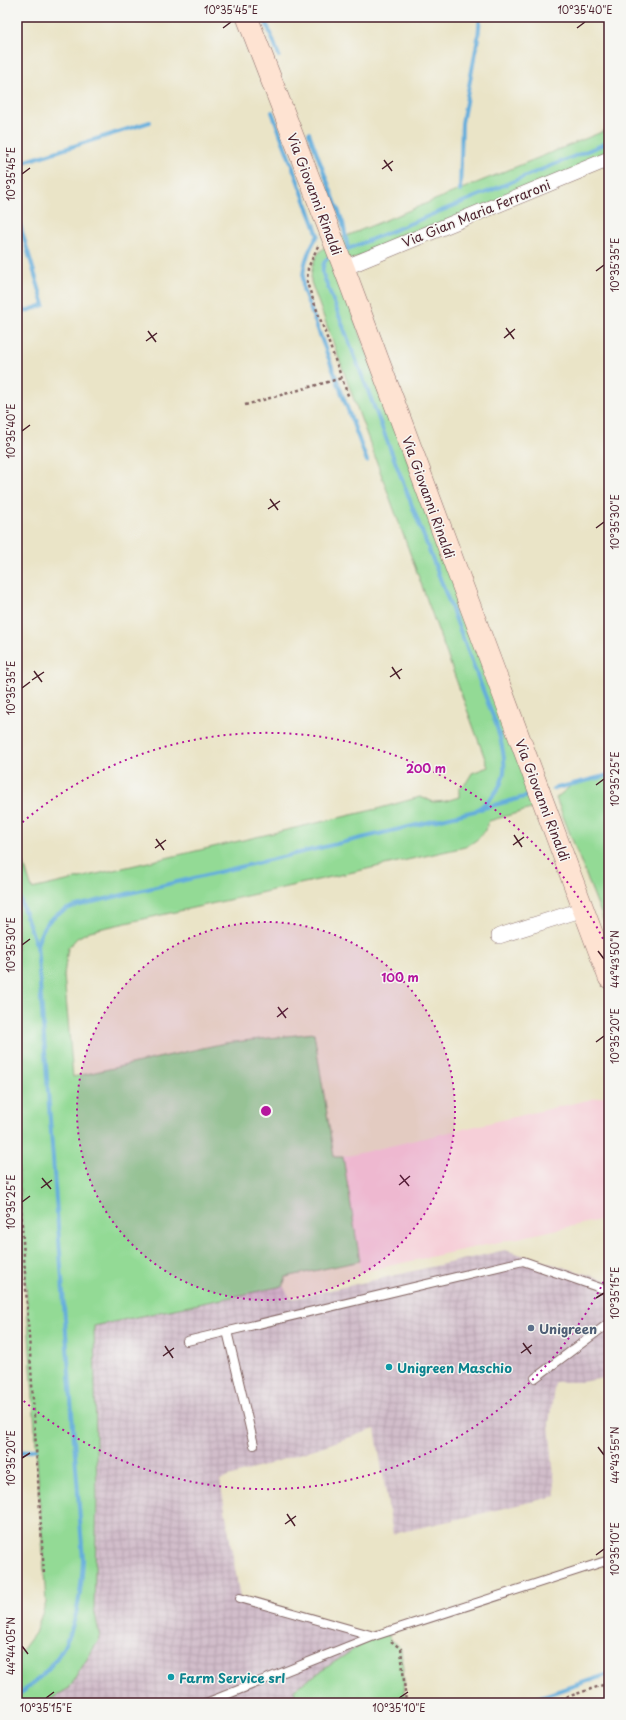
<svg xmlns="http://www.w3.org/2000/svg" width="626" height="1720" viewBox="0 0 626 1720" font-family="'Playpen Sans',sans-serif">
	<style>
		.built { fill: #f6cfd8 }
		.industrial { fill: url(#industrial-grid) }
		.green { fill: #93da95; stroke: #6e7c60 }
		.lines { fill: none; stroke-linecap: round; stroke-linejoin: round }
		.stream { stroke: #64addc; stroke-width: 4 }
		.lane-casing { stroke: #826462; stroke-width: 10 }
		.street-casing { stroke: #826462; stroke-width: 16 }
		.secondary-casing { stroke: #826462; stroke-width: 22 }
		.path { stroke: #826462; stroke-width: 2.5; stroke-dasharray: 3 3; stroke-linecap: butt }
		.lane { stroke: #fff; stroke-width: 8 }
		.street { stroke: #fff; stroke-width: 15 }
		.secondary { stroke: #fee3d2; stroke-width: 21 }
		.ticks { fill: none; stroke: #4a1f2b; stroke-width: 1.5 }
		.ring { fill: none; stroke: #b5179e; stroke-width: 2; stroke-dasharray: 2 4 }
		.service-dot { fill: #5c6f8a; stroke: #f6f6f2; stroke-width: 1.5 }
		.culture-dot { fill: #0f9aa8; stroke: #f6f6f2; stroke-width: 1.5 }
		.labels { text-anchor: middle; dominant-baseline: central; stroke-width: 3; stroke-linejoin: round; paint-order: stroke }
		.street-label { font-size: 13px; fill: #4a1f2b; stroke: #f6f6f2 }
		.service-label { font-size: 13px; font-weight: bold; fill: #4e5e75; stroke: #f6f6f2; text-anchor: start }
		.culture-label { font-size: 13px; font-weight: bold; fill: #0d838f; stroke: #f6f6f2; text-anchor: start }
		.centre { fill: #b5179e; stroke: #f6f6f2; stroke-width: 2 }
		.ring-label { font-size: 12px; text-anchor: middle; font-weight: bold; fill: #b5179e; stroke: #f6f6f2; stroke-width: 3; stroke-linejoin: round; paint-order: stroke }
		.neatline { fill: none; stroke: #4a1f2b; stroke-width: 1.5 }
		.ticks-label { font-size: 10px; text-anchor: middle; fill: #4a1f2b }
	</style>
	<defs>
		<pattern id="industrial-grid" width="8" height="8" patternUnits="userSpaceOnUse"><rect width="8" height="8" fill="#d1bdca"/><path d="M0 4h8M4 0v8" fill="none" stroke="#b5a2ae"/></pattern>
	</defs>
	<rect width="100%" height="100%" fill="#f6f6f2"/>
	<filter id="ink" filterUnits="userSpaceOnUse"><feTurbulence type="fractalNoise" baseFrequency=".025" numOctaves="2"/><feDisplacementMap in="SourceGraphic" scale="8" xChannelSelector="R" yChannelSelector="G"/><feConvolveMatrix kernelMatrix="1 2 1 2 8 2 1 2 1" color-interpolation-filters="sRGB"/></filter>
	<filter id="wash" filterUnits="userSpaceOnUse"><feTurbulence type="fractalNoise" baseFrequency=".012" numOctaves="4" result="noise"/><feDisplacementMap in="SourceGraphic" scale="16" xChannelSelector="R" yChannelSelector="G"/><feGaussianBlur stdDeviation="0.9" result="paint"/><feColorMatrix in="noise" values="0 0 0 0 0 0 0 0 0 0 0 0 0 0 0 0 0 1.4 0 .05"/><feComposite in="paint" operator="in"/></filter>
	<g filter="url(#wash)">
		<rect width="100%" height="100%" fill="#eae4c7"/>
		<!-- built -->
		<polygon class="built" points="609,1095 609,1218 361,1272 343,1157"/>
		<!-- industrial -->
		<polygon class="industrial" points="505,1250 609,1281 609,1377 582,1382 555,1382 549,1424 556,1496 393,1534 375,1429 220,1480 240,1598 374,1636 294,1689 296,1703 49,1703 48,1701 69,1688 100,1638 94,1608 97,1499 94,1326 283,1286 291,1299"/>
		<!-- green -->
		<g class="green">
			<polygon points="609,129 609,157 348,261 339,239"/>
			<path d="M 327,246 L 538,807 L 489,821 C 484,835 478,840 465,847 L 90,931 L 77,938 L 68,948 L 66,961 L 64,975 L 73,1077 L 225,1043 L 314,1033 L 334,1157 L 343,1157 L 360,1261 L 286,1277 L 283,1286 L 94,1326 L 97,1499 L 94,1608 L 100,1638 L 69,1688 L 45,1703 L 17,1703 L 17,1657 L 35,1633 L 46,1603 L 17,1145 L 17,842 L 32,889 L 377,809 L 420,797 L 434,802 L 446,801 L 459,797 L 459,788 L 466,783 L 472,773 L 488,767 L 311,282 C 311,269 314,252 327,246 Z"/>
			<polygon points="609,775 609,934 556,798 573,784"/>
			<polygon points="388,1632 390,1639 401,1649 406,1703 296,1703 294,1689 374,1636"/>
		</g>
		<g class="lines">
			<!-- stream -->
			<g class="stream">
				<polyline points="264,17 279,56"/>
				<path d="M 272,112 L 318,235 C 306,253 302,268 303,289 L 367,461"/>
				<polyline points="309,133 343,223 348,249"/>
				<polyline points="17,164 150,122"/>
				<polyline points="460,191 462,123 478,38 480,17"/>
				<polyline points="17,215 44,305 17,314"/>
				<polyline points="343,251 609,142"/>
				<polyline points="553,789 609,775"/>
				<polyline points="480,809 528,796"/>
				<polyline points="17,891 36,944"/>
				<polyline points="17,1453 36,1449"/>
				<path d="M 17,1695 C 69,1662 80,1619 83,1560 L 37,945 C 43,923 52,915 72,907 L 475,811 C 513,786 507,762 496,724 L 323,274 C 322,265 324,259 333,255"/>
				<polyline points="522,1703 609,1674"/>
			</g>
		</g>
	</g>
	<g filter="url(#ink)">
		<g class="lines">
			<defs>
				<g id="lane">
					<polyline points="227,1331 254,1445"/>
					<polyline points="187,1341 523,1261 609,1291"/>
					<polyline points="535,1378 609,1323"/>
					<polyline points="240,1598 374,1636"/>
					<polyline points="206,1703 374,1636 609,1560"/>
				</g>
				<g id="street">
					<polyline points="344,268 609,159"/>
					<polyline points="499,936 584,909"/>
				</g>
				<polyline id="secondary" points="247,17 344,268 609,978"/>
			</defs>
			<!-- lane casing -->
			<use href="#lane" class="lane-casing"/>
			<!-- street casing -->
			<use href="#street" class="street-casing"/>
			<!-- secondary casing -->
			<use href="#secondary" class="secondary-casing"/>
			<!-- path -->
			<g class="path">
				<polyline points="318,246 308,268 307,283 349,398"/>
				<polyline points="245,405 342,378"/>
				<polyline points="17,1145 44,1575"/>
				<polyline points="391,1641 401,1649 406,1703"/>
				<polyline points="549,1703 609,1683"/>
			</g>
			<!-- lane -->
			<use href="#lane" class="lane"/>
			<!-- street -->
			<use href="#street" class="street"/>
			<!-- secondary -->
			<use href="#secondary" class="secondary"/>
		</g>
	</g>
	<!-- ticks -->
	<path class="ticks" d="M 223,28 L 231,22M 577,28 L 585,22M 384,160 L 392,171M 382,169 L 393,161M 22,174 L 30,168M 596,271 L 604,265M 506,328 L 514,339M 148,331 L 156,342M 504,338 L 515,329M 146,341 L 157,333M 22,431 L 30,425M 270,499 L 278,510M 268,509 L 280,501M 596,528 L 604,522M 392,667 L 400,679M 34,671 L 42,682M 390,677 L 402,669M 32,680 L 44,672M 22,688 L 30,682M 596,785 L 604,779M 514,835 L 522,847M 156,839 L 164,850M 513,845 L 524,837M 155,848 L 166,840M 22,945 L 30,939M 598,951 L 604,959M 278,1007 L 286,1018M 277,1017 L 288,1008M 596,1042 L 604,1036M 400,1175 L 409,1186M 42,1178 L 51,1189M 399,1185 L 410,1176M 41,1188 L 52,1180M 22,1202 L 30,1196M 596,1298 L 604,1293M 523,1343 L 531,1354M 165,1346 L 173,1358M 521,1353 L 532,1345M 163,1356 L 174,1348M 598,1447 L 604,1455M 22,1458 L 30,1453M 287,1514 L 295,1526M 285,1524 L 296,1516M 596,1555 L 604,1549M 22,1646 L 28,1654M 46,1698 L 54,1692M 399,1698 L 408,1692"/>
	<!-- distance rings -->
	<circle cx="266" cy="1111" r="189" fill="#b5179e" fill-opacity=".12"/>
	<g class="ring">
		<circle cx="266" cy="1111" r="189"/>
		<path d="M609 1271A378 378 0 0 1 18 1396M18 826A378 378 0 0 1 609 951"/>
	</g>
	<!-- markers -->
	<circle class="service-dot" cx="531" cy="1328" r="4"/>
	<g class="culture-dot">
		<circle cx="389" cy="1367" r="4"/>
		<circle cx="171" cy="1677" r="4"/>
	</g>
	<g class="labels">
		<!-- street labels -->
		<g class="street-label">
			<text transform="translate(315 194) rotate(69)">Via Giovanni Rinaldi</text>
			<text transform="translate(476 213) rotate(-22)">Via Gian Maria Ferraroni</text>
			<text transform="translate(429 497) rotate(70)">Via Giovanni Rinaldi</text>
			<text transform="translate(543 800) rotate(69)">Via Giovanni Rinaldi</text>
		</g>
		<!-- service labels -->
		<g class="service-label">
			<text x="539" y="1328">Unigreen</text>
		</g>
		<!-- culture labels -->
		<g class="culture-label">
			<text x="397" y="1367">Unigreen Maschio</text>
			<text x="179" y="1677">Farm Service srl</text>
		</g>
	</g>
	<circle cx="266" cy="1111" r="6" class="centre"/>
	<g class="ring-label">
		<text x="426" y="773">200 m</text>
		<text x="400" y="982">100 m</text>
	</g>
	<!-- margin -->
	<rect width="626" height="1720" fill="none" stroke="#f6f6f2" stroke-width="44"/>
	<rect x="22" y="22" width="582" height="1676" class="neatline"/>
	<g class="ticks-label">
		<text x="231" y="14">10°35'45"E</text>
		<text x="585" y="14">10°35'40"E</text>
		<text transform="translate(11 174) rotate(-90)" y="4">10°35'45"E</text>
		<text transform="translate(615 265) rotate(-90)" y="4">10°35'35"E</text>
		<text transform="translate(11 431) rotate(-90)" y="4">10°35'40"E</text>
		<text transform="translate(615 522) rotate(-90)" y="4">10°35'30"E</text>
		<text transform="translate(11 688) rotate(-90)" y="4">10°35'35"E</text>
		<text transform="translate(615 779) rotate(-90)" y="4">10°35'25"E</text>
		<text transform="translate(11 945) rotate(-90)" y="4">10°35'30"E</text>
		<text transform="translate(615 959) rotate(-90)" y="4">44°43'50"N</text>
		<text transform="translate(615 1036) rotate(-90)" y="4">10°35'20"E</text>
		<text transform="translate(11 1202) rotate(-90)" y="4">10°35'25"E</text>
		<text transform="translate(615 1293) rotate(-90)" y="4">10°35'15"E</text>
		<text transform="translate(615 1455) rotate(-90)" y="4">44°43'55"N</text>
		<text transform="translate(11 1458) rotate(-90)" y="4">10°35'20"E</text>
		<text transform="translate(615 1549) rotate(-90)" y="4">10°35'10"E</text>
		<text transform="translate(11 1646) rotate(-90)" y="4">44°44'05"N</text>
		<text x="46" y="1712">10°35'15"E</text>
		<text x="399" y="1712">10°35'10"E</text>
	</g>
</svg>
